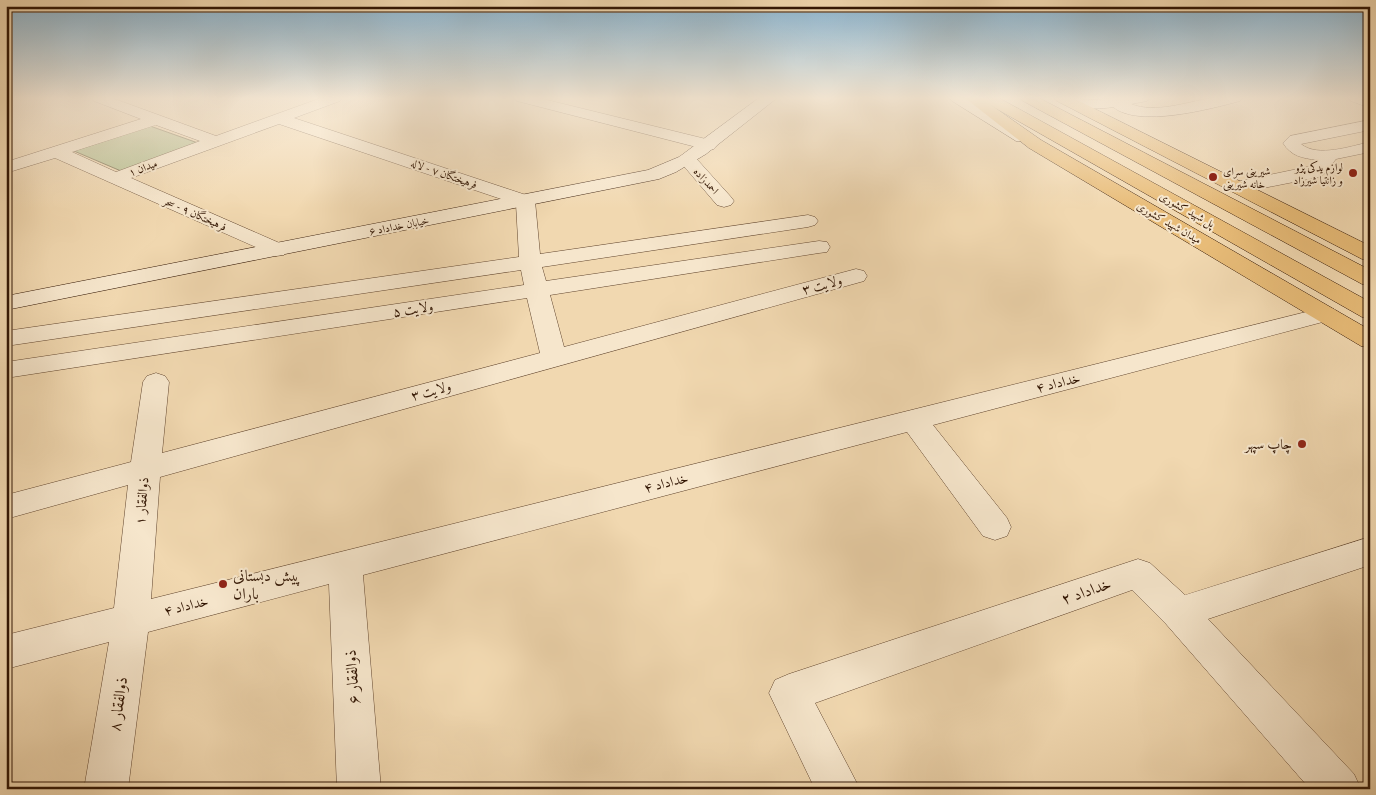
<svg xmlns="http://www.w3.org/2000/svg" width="1376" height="795" viewBox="0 0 1376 795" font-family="'IM FELL Great Primer',Amiri,serif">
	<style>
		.green { fill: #b4c090; stroke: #736b4a }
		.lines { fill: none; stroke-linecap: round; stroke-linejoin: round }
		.street-casing { stroke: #62462f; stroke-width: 1 }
		.secondary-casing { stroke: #321604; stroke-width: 1 }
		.primary-casing { stroke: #321604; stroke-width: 1 }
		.highway-casing { stroke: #321604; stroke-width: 1 }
		.street { fill: #f6e6cc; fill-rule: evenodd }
		.secondary { fill: #f6e6cc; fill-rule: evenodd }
		.primary { fill: #e8bc78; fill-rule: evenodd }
		.highway { fill: #e8bc78; fill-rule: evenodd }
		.poi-dot { fill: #8f2418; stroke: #f6e6cc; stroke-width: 2 }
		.labels { text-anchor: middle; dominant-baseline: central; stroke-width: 4; stroke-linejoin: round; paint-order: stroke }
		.far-poi-label { font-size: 11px; fill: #321604; stroke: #f6e6cc; text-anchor: end }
		.far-street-label { font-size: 11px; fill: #321604; stroke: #f6e6cc }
		.street-label { font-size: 14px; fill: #321604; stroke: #f6e6cc }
		.poi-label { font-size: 14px; fill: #321604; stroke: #f6e6cc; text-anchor: end }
		.near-poi-label { font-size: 16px; fill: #321604; stroke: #f6e6cc; text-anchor: start }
		.near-street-label { font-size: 16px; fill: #321604; stroke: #f6e6cc }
	</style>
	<rect width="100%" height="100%" fill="#f1d8b0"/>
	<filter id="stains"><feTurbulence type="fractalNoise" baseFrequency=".004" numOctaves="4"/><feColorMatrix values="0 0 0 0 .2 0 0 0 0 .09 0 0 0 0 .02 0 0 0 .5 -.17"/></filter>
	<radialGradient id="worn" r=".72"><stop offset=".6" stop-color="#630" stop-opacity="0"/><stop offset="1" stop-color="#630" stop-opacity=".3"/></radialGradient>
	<!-- green -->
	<polygon class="green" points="150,126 198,143 121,171 74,151"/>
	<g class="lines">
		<defs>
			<g id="street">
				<path d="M 92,98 L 112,98 L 216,136 L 321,98 L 342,98 L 340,101 L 294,118 L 532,197 L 535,201 L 540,254 L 808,215 L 815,217 L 818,221 L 815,225 L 808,227 L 542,267 L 546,281 L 819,241 L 827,242 L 830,247 L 827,252 L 819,253 L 550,295 L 564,347 L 856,269 L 864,271 L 867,276 L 864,281 L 160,477 L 151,599 L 1326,307 L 1334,309 L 1338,314 L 1334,319 L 933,425 L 1007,518 L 1011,527 L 1007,536 L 995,540 L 983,536 L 907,432 L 363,575 L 381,789 L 337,789 L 329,584 L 148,632 L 128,789 L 84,789 L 109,642 L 6,669 L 6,635 L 114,608 L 128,485 L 6,519 L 6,495 L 131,462 L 143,382 L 147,376 L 156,373 L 165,376 L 169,382 L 162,453 L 540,353 L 527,298 L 6,378 L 6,362 L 524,285 L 521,270 L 6,346 L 6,331 L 519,257 L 516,204 L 279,124 L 131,178 L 284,245 L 287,250 L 284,255 L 276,256 L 55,158 L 6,173 L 6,162 L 141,119 L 94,101 ZM 156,125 L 200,141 L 116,172 L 72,152 Z"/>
				<polygon points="514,98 539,98 714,141 717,145 714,149 708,150 517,101"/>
				<polygon points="1348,98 1370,98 1370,108 1351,101"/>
				<path d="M 1370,120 L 1370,130 L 1301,144 C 1318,158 1351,146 1370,142 L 1370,152 L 1336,159 L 1324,174 L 1319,177 L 1238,193 L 1231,191 L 1229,187 L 1231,183 L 1312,166 L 1317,160 C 1302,158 1291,156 1283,143 L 1290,136 Z"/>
				<polygon points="688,155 694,156 731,197 734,201 731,205 724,207 717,205 682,164 679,160 682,156"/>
				<polygon points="1370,537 1370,565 1208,619 1354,774 1361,789 1310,789 1166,624 1132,590 815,703 860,789 815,789 769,693 775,680 789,674 1138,559 1150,563 1185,595"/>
			</g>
			<g id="secondary">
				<polygon points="759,98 777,98 706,154 676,172 659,179 6,310 6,296 648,170 679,157"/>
				<polygon points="950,98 967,98 1028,133 1030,137 1028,141 1016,141 952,101"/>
				<path d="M 1060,98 L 1096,100 L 1112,98 L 1149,98 L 1147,101 L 1131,104 C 1155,114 1187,102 1211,98 C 1221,97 1233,97 1243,98 L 1240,101 C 1210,109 1139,128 1113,107 C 1095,110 1079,108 1061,103 L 1058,100 Z"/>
			</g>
			<g id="primary">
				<polygon points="965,98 981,98 1041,140 1370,330 1370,348 1361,346 1029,148"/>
				<polygon points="1054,98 1073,98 1370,246 1370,260 1362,259 1057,101"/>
			</g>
			<g id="highway">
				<polygon points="980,98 999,98 1370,302 1370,319 1362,317 983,101"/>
				<polygon points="1020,98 1039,98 1370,270 1370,286 1362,284 1023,101"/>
			</g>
		</defs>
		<!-- street casing -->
		<use href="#street" class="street-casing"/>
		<!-- secondary casing -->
		<use href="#secondary" class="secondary-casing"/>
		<!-- primary casing -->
		<use href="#primary" class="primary-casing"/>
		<!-- highway casing -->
		<use href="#highway" class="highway-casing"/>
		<!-- street -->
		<use href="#street" class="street"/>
		<!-- secondary -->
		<use href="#secondary" class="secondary"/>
		<!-- primary -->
		<use href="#primary" class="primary"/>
		<!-- highway -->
		<use href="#highway" class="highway"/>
	</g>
	<!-- sky -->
	<linearGradient id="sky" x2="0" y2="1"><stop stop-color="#8ab6d3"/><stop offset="0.47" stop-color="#f9eddb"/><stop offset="1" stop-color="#f9eddb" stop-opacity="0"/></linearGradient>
	<rect width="1376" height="209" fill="url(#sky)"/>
	<!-- markers -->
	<g class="poi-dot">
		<circle cx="1353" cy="173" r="5"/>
		<circle cx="1213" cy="177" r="5"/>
		<circle cx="1302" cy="444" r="5"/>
		<circle cx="223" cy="584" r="5"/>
	</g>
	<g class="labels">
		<!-- far-poi labels -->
		<g class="far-poi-label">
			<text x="1343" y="167">لوازم یدکی پژو<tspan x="1343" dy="13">و زانتیا شیرزاد</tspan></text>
			<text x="1223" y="171" text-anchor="start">شیرینی سرای<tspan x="1223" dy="13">خانه شیرینی</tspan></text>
		</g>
		<!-- far-street labels -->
		<g class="far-street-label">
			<text transform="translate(143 168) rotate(-20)">میدان ۱</text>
			<text transform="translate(444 174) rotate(19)">فرهیختگان ۷ - لاله</text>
			<text transform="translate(706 181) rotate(48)">احمدزاده</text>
			<text transform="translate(1187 210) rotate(29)">پل شهید کشوری</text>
			<text transform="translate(195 214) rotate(24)">فرهیختگان ۹ - سحر</text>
			<text transform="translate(1169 223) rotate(30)">میدان شهید کشوری</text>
			<text transform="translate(399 226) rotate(-11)">خیابان خداداد ۶</text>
		</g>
		<!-- street labels -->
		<g class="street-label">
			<text transform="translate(822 285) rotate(-15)">ولایت ۳</text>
			<text transform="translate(413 309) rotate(-9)">ولایت ۵</text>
			<text transform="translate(1058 383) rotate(-14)">خداداد ۴</text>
			<text transform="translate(431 391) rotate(-15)">ولایت ۳</text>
			<text transform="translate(666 483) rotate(-14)">خداداد ۴</text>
			<text transform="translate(142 501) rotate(-85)">ذوالفقار ۱</text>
			<text transform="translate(186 606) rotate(-14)">خداداد ۴</text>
		</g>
		<!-- poi labels -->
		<g class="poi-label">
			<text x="1292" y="444">چاپ سپهر</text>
		</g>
		<!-- near-poi labels -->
		<g class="near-poi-label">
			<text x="233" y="575">پیش دبستانی<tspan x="233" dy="18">باران</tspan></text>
		</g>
		<!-- near-street labels -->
		<g class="near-street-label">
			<text transform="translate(1086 591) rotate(-19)">خداداد ۲</text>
			<text transform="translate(352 677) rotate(-94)">ذوالفقار ۶</text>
			<text transform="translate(118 704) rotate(-82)">ذوالفقار ۸</text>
		</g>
	</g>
	<!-- margin -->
	<rect width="1376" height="795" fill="none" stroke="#f1d8b0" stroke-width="25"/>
	<rect x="8" y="8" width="1361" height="780" fill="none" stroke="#321604" stroke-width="2.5"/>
	<rect x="12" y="12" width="1351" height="770" fill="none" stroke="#321604"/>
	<rect width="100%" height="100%" filter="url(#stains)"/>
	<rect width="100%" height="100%" fill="url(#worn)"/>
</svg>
